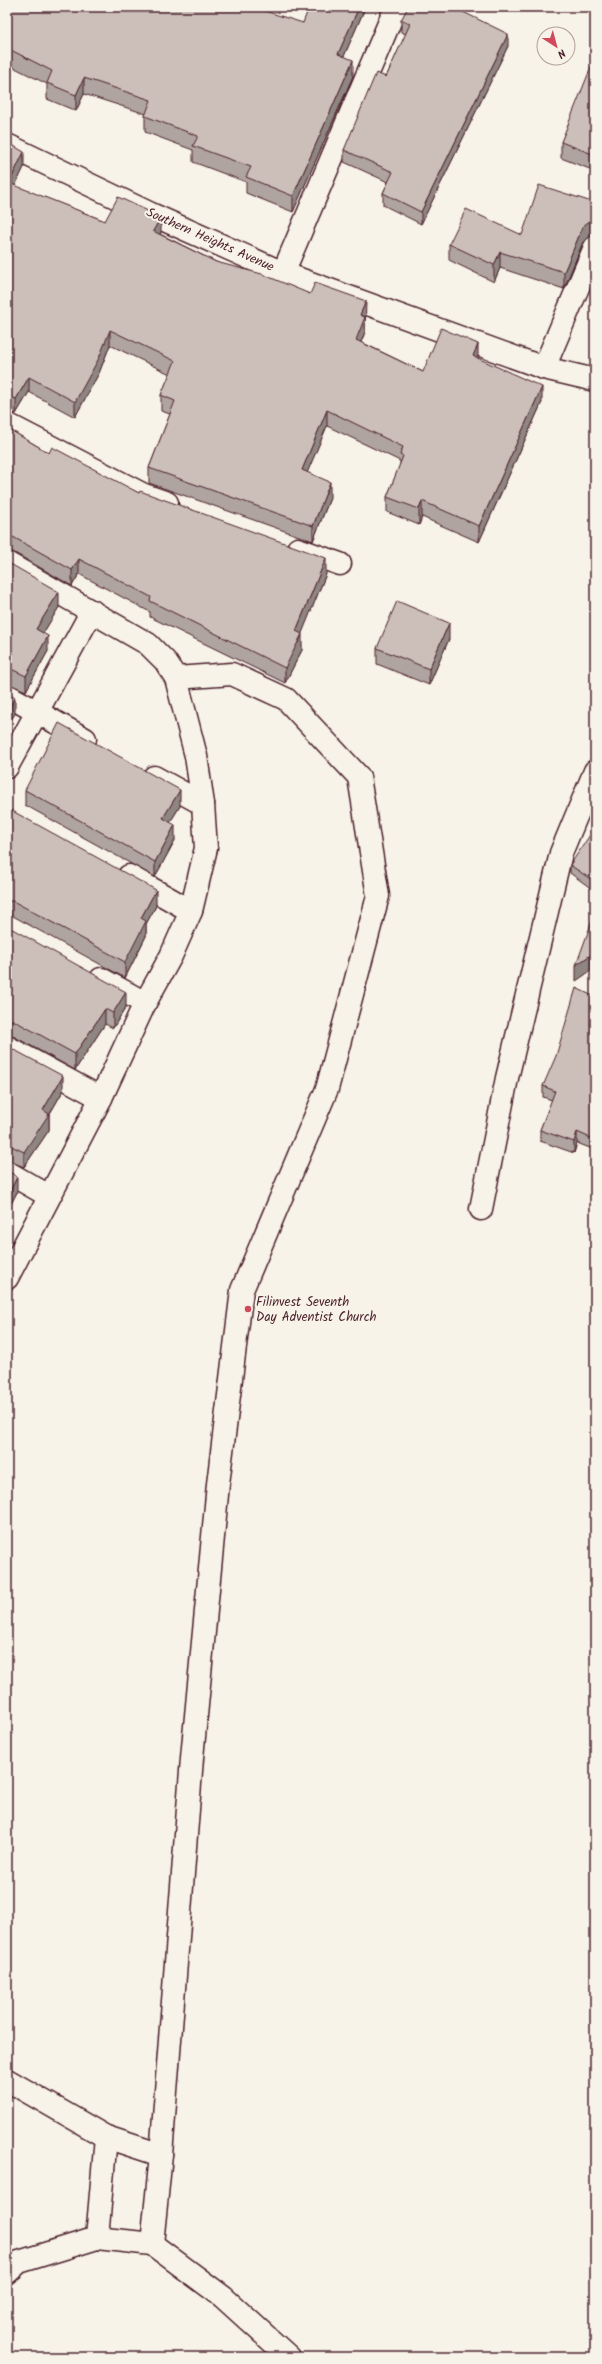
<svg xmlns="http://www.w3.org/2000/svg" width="602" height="2364" viewBox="0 0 602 2364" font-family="Kalam,sans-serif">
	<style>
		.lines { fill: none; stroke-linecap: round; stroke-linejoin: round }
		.street-casing { stroke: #4a1f2b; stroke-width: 25 }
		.secondary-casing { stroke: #4a1f2b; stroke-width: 25 }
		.street { stroke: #f7f3e8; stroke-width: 22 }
		.secondary { stroke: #f7f3e8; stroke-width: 22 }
		.wall { fill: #afa49f; stroke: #4a1f2b }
		.shaded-wall { fill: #8f8682; stroke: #4a1f2b }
		.building { fill: #ccbfb9; stroke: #4a1f2b }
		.poi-dot { fill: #d1495b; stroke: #f7f3e8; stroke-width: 1.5 }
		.labels { text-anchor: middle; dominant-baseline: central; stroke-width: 4; stroke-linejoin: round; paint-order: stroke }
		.street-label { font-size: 13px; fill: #4a1f2b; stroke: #f7f3e8 }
		.poi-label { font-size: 13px; fill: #4a1f2b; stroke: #f7f3e8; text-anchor: start }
	</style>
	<rect width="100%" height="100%" fill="#f7f3e8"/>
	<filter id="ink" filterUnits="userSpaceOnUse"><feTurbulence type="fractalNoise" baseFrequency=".025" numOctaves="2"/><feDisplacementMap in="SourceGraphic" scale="8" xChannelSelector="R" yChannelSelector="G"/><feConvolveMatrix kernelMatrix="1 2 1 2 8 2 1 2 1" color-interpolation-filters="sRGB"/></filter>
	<g filter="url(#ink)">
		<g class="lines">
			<defs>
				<g id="street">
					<polyline points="7,145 151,214 283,273 396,7"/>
					<polyline points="283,273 544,368 595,380"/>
					<polyline points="544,368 595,247"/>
					<polyline points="7,424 144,495 167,503"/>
					<polyline points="298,549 340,564"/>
					<polyline points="7,695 85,739"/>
					<polyline points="7,767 92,611"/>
					<polyline points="154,777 203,804"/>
					<polyline points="129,876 191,911"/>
					<polyline points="101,979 145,1003"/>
					<polyline points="7,1047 101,1098"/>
					<polyline points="7,1172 49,1196"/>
					<polyline points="481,1209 507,1078 561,853 595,771"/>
					<polyline points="161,2155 192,1758 218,1484 242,1290 327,1089 378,896 359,777 286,699 232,674 176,678"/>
				</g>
				<g id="secondary">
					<polyline points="7,563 148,644 165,661 176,678 196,756 203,804 206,848 191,911 171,956 145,1003 101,1098 7,1278"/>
					<polyline points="7,2080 106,2137 161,2155 152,2244"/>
					<polyline points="97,2238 106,2137"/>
					<polyline points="7,2273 19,2262 97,2238 152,2244 223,2297 289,2357"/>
				</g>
			</defs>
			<!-- street casing -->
			<use href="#street" class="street-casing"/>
			<!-- secondary casing -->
			<use href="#secondary" class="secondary-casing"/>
			<!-- street -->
			<use href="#street" class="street"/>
			<!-- secondary -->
			<use href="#secondary" class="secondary"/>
		</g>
		<!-- wall -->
		<g class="wall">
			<polygon points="7,7 303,23 365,7 365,8 344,56 353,76 293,212 246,193 246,182 193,162 193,150 145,132 145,116 146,114 84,94 76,111 47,99 47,84 7,64"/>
			<polygon points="460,7 460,10 508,46 421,224 383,205 383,193 388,182 344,162 344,150 386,77 406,34 401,32 401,20"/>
			<polygon points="595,68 595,171 561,158 561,142"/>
			<polygon points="7,142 24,167 15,186 105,221 161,232 160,234 216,262 366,316 365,318 365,332 361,342 423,372 478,359 542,402 479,542 422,517 419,525 387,512 387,497 400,465 400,461 327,426 307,472 330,498 313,541 149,483 149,468 170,414 161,411 161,395 170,374 110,345 99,373 75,417 29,392 16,414 7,412"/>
			<polygon points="522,235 591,236 583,242 564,289 500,268 494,282 449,260 449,244"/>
			<polygon points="7,428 49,453 139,493 326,574 301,634 302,650 285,683 150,617 150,612 79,574 72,586 13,552 7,552"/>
			<polygon points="7,562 59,607 43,633 48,651 26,691 7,683"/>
			<polygon points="449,639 429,685 377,664 377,648"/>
			<polygon points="25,790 180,806 170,822 175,840 155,877 25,805"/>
			<polygon points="7,808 156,906 146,924 146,936 125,978 13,916 7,916"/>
			<polygon points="595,839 595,885 592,889 570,873 570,865"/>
			<polygon points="7,926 126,1007 113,1028 105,1024 75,1070 13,1036 7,1036"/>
			<polygon points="595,997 595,1150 577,1143 574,1153 540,1141 540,1130 552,1100 543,1097 543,1086"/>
			<polygon points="7,1046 63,1091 49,1115 49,1130 24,1167 7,1160"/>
			<polygon points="7,1170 17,1192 9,1208 7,1208"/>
		</g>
		<!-- shaded-wall -->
		<g class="shaded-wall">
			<polygon points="359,7 365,7 365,8 338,70 338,54"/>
			<polygon points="456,7 460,7 460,11 455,8"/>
			<polygon points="508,34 508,46 421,224 421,212"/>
			<polygon points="353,60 353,76 293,212 293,196"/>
			<polygon points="84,78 84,94 76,111 76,95"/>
			<polygon points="24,152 24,167 9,199 9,183"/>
			<polygon points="595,206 595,222 591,236 583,242 564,289 564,272 583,226"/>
			<polygon points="161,217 161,232 153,246 153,231"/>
			<polygon points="500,252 500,268 494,282 494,265"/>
			<polygon points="366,301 365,332 356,355 356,340 360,315"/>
			<polygon points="110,330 110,345 99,373 75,417 75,402"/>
			<polygon points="478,344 478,359 473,356"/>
			<polygon points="29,377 29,392 16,414 16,399"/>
			<polygon points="542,387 542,402 479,542 479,526"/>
			<polygon points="327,410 327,426 302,485 302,470"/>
			<polygon points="330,482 330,498 313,541 313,526"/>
			<polygon points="422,501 422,517 419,525 419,509"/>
			<polygon points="326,558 326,574 298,643 302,634 302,650 285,683 285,668 296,631"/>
			<polygon points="79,559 79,574 72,586 72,570"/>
			<polygon points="59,592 59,607 36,645 36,629"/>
			<polygon points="449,623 449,639 429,685 429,669"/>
			<polygon points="48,636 48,651 26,691 26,676"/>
			<polygon points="15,698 15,714 7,726 7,711"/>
			<polygon points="180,790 180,806 163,834 163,818"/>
			<polygon points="175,825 175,840 155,877 155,862"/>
			<polygon points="595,876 595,885 592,889 592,880"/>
			<polygon points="156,890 156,906 146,924 146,936 125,978 125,962 141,918"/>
			<polygon points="595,952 595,968 576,981 576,965"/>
			<polygon points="126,992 126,1007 113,1028 113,1013"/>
			<polygon points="105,1009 105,1024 75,1070 75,1054"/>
			<polygon points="63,1076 63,1091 49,1115 49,1130 24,1167 24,1152 43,1110"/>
			<polygon points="577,1132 577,1143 574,1153 574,1142"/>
			<polygon points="17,1177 17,1192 9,1208 9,1193"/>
		</g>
		<!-- building -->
		<g class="building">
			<polygon points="7,7 252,7 303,23 309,7 359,7 338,54 353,60 293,196 246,177 251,167 193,146 198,136 145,116 151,100 84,78 76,95 47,83 52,71 7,48"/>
			<polygon points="408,7 456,7 455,8 508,34 421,212 383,193 393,172 344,150 376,73 386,77 410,24 401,20"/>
			<polygon points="591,67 595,68 595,155 561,142"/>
			<polygon points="7,142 24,152 9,183 105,221 118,197 161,217 153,231 216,262 262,274 310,294 315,283 366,301 360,315 365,317 356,340 423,372 441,328 478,344 473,356 542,387 479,526 422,501 419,509 387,497 403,456 400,455 403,447 327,410 302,470 330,482 313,526 149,468 175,401 161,395 175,361 110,330 99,358 75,402 29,377 16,399 7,396"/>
			<polygon points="539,185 595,203 595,206 591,220 583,226 564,272 500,252 494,265 449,244 466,209 522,235"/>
			<polygon points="7,428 49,453 52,447 139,493 140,491 326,558 296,631 302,634 285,668 150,601 151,597 79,559 72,570 13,537 7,537"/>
			<polygon points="7,562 59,592 36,629 48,636 26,676 7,667"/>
			<polygon points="397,601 449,623 429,669 377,648"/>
			<polygon points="7,693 15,698 7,711"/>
			<polygon points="59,723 180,790 163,818 175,825 155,862 25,790"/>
			<polygon points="7,808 156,890 141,918 146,921 125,962 13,901 7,901"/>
			<polygon points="590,835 595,839 595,876 592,880 570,865"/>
			<polygon points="595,913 595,952 576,965"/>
			<polygon points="7,926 126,992 113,1013 105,1009 75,1054 13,1020 7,1021"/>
			<polygon points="576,988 595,997 595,1140 577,1132 574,1142 540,1130 555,1091 543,1086 556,1056"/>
			<polygon points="7,1046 63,1076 43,1110 49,1114 24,1152 7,1144"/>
			<polygon points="7,1170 17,1177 9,1193 7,1192"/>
		</g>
	</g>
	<!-- markers -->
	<circle class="poi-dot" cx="248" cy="1309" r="4"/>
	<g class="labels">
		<!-- street labels -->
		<g class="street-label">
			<text transform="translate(210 240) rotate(24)">Southern Heights Avenue</text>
		</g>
		<!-- poi labels -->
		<g class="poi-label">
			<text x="256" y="1302">Filinvest Seventh<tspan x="256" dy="15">Day Adventist Church</tspan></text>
		</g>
	</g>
	<!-- margin -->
	<rect width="602" height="2364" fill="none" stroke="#f7f3e8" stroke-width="24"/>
	<rect x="12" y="12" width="578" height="2340" fill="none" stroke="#4a1f2b" stroke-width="1.5" filter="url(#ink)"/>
	<!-- north arrow -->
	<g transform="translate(556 46) rotate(144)"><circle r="19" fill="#f7f3e8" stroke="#b29e9c"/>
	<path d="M0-3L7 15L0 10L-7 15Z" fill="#d1495b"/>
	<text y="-6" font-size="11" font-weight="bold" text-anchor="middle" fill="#4a1f2b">N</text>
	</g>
</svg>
